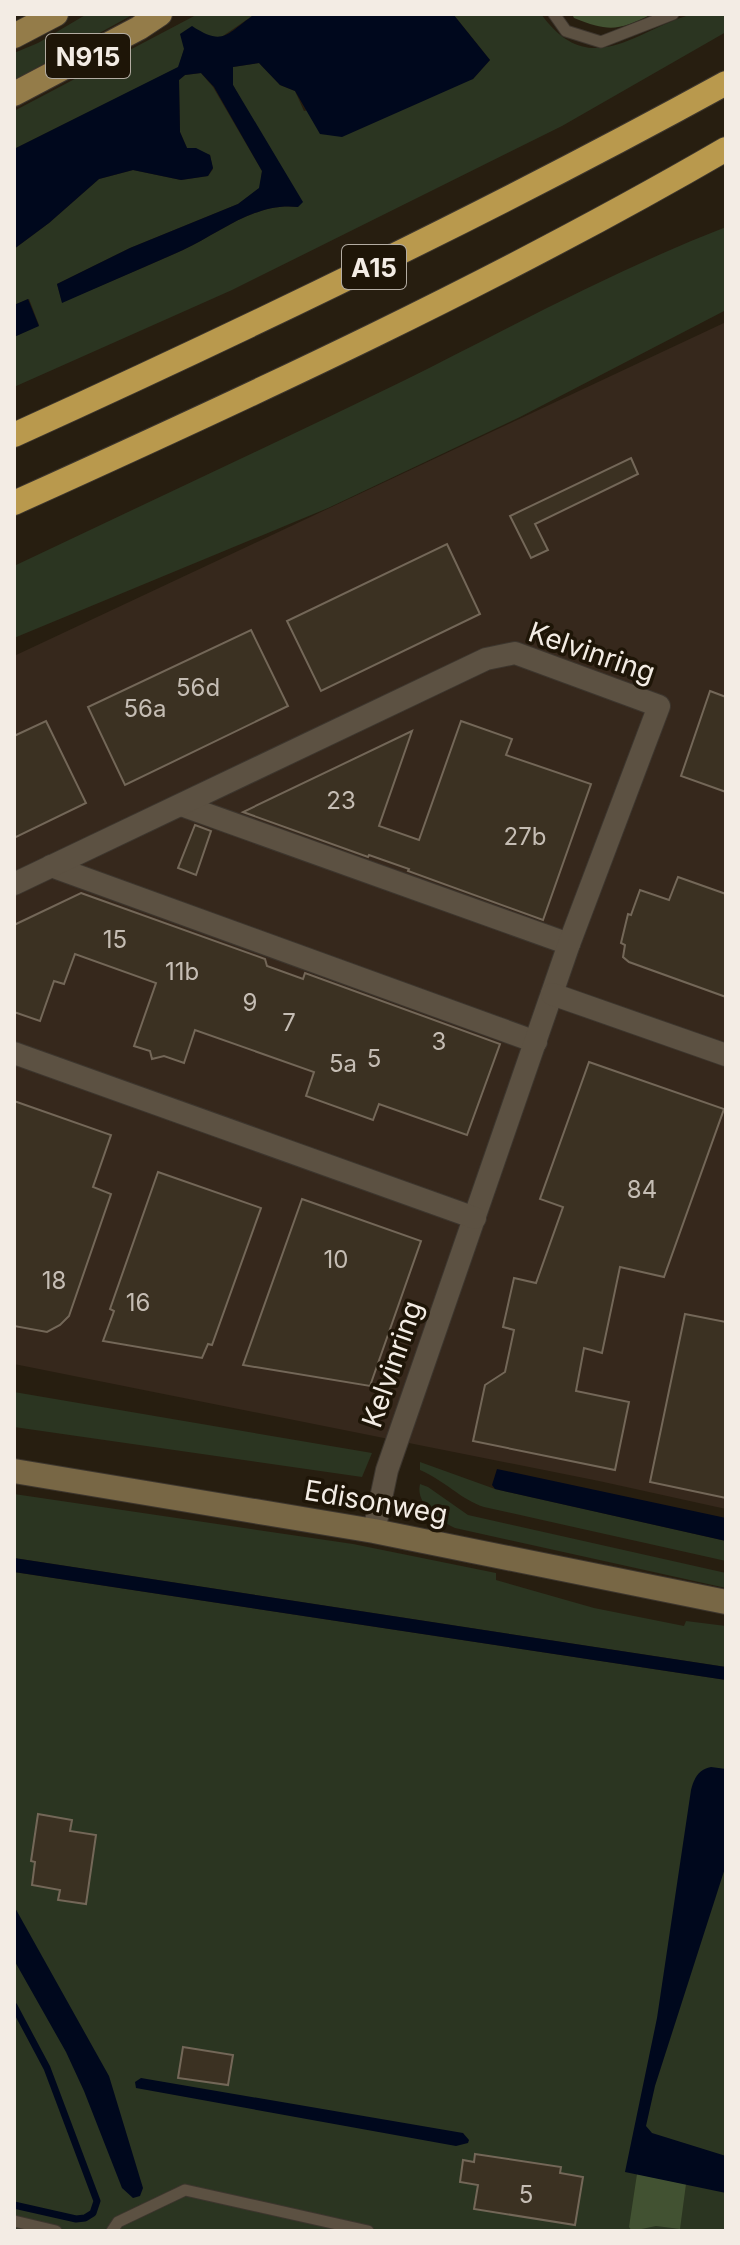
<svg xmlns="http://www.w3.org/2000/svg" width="740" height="2245" viewBox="0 0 740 2245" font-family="Inter,sans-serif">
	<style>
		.industrial { fill: #36281c }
		.green { fill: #2b3521 }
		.forest { fill: #425232 }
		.water { fill: #00081d }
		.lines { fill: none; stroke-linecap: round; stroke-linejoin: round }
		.stream { stroke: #00081d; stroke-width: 7 }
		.building { fill: #3b3122; stroke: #736758; stroke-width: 2 }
		.lane-casing { stroke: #3d362e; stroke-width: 13 }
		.street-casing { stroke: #3d362e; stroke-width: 24 }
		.secondary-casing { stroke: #3d362e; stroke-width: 26 }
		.primary-casing { stroke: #3d362e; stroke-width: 26 }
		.highway-casing { stroke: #3d362e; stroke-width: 26 }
		.lane { stroke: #5c5142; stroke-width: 11 }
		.street { stroke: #5c5142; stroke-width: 22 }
		.secondary { stroke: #786745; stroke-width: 24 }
		.primary { stroke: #947c49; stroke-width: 24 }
		.highway { stroke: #b9994d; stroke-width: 24 }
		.labels { text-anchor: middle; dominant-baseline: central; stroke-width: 7; stroke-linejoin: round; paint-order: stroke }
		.number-label { font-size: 24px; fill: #c5bdb4 }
		.shield { fill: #1e1507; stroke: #b3aca2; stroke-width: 2 }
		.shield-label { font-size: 26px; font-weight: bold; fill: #f3ece4 }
		.street-label { font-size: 28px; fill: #f3ece4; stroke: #1e1507 }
	</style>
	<rect width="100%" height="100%" fill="#271e10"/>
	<!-- industrial -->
	<polygon class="industrial" points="726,322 726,1509 599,1481 14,1364 14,656"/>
	<!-- green -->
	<g class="green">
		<polygon points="87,14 134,14 14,80 14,53 38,43"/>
		<polygon points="198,14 255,14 220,38 209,38 184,49 179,67 14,149 14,111"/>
		<path d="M 453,14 L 541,14 C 589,80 632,33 689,15 C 700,12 715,14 726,14 L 726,32 L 562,126 L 232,290 L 14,387 L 14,337 L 39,325 L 29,299 L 14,305 L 14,249 L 49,223 L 99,179 L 133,170 L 181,180 L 208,176 L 213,169 L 210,155 L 187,148 L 180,132 L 179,80 L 185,75 L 201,73 L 213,87 L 262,171 L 260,188 L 238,204 L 130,248 L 57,284 L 62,302 C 102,285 143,268 183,250 C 220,233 255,202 298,207 L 233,85 L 233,67 L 259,63 L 280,85 L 295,91 L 304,111 L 473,79 L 490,60 Z"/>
		<path d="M 726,227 L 726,310 L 520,417 L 328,508 L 14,638 L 14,566 C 144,504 274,444 403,381 C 509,328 615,270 726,227 Z"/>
		<polygon points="14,1392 372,1453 362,1477 14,1427"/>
		<path d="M 420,1462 L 495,1489 L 726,1541 L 726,1561 L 484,1507 C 460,1499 444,1480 420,1470 Z"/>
		<path d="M 420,1484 L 428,1487 L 468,1515 L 726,1573 L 726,1588 L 455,1528 C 440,1521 415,1504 420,1484 Z"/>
		<polygon points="14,1494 353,1544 496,1573 496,1580 594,1608 684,1626 686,1621 726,1626 726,1667 14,1558"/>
		<polygon points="14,1572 726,1680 726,2231 14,2231"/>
	</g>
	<!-- forest -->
	<g class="forest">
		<path d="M 572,14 L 652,14 C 618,31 609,32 574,18 Z"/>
		<polygon points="637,2174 686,2184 680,2229 656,2226 632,2231 629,2227"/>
	</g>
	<!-- water -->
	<g class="water">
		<path d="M 255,14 L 453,14 L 490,60 L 473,79 L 342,137 L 320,134 L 295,91 L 280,85 L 259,63 L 233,67 L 233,85 L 303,202 L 298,207 C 255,202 220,233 183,250 C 143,268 102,285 62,303 L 57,284 L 130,248 L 238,204 L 259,188 L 262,171 L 214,87 L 201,73 L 185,75 L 179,80 L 180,132 L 187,148 L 196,148 L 210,155 L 213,168 L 208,176 L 181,180 L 133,170 L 99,179 L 49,223 L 14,249 L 14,149 L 178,67 L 184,49 L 180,34 L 192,26 C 224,47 226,34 255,14 Z"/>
		<polygon points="28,299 39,326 14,337 14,305"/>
		<polygon points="497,1469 726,1518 726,1541 495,1489 492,1485"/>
		<polygon points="14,1558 726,1667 726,1680 14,1572"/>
		<path d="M 711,1767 L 726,1769 L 726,1865 L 655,2086 L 646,2126 L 652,2133 L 726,2156 L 726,2193 L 625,2172 L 657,2018 L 691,1790 C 694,1778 699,1769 711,1767 Z"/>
		<polygon points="14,1906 109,2076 143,2188 140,2196 133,2198 122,2188 84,2091 66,2052 14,1960"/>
		<polygon points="141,2078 463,2133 469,2140 468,2143 456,2146 136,2088 135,2082"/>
	</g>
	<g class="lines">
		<!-- stream -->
		<polyline class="stream" points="14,2006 47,2068 97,2201 93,2213 85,2218 76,2219 14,2205"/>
	</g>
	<!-- building -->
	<g class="building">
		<polygon points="631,458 638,474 535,524 548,550 531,558 510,516"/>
		<polygon points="447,544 480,614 321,691 287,621"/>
		<polygon points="251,630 288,706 125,785 88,707"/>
		<polygon points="710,691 726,697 726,792 681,776"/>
		<polygon points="46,721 86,803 14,838 14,736"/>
		<polygon points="461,721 512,739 506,755 591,784 543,920 408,871 409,869 369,855 368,857 243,812 412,731 379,826 419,840"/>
		<polygon points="195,825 211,831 196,875 178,868"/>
		<polygon points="678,877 726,894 726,997 629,962 623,957 625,945 621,943 628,914 631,915 640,890 669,900"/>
		<polygon points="81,893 265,959 267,966 303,979 305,973 500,1044 467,1135 379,1104 373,1120 306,1096 314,1072 195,1030 184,1063 164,1056 152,1059 150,1051 134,1046 156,983 75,954 64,984 54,981 40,1021 14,1012 14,925"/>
		<polygon points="589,1062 724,1109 664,1277 620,1267 602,1353 584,1348 576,1391 629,1402 615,1470 473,1441 485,1385 505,1372 514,1330 503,1327 514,1278 536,1283 563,1207 540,1199"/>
		<polygon points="14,1101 111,1135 93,1187 111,1194 69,1316 60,1325 47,1332 14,1326"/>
		<polygon points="158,1172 261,1208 212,1345 208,1344 202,1358 103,1341 114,1311 110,1309"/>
		<polygon points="302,1199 421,1241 370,1386 243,1365"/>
		<polygon points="685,1314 726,1322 726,1498 650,1482"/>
		<polygon points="38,1814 72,1820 70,1831 96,1835 86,1904 58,1900 60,1890 32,1885 35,1862 31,1861"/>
		<polygon points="183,2047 233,2055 228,2085 178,2078"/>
		<polygon points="475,2154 561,2167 560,2173 583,2177 575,2225 474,2209 478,2185 460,2182 463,2160 474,2162"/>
	</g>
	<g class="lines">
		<defs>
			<g id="lane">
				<polyline points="554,14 566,31 601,42 673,14"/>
				<polyline points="14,2221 56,2231"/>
				<polyline points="112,2231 118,2222 185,2190 368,2231"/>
			</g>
			<g id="street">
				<polyline points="181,805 569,944"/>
				<polyline points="51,866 536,1042"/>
				<polyline points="14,884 486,659 515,653 659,706 569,944 387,1470 374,1531"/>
				<polyline points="552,994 726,1055"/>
				<polyline points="14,1053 475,1218"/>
			</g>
			<polyline id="secondary" points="14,1471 374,1531 726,1602"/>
			<g id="primary">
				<polyline points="14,36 56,14"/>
				<polyline points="14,94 139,28 160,14"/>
			</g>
			<g id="highway">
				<path d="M 14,435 C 256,325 493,211 726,83"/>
				<path d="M 14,503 C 255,394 497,282 726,149"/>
			</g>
		</defs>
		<!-- lane casing -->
		<use href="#lane" class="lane-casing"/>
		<!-- street casing -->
		<use href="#street" class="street-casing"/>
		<!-- secondary casing -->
		<use href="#secondary" class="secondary-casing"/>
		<!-- primary casing -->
		<use href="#primary" class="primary-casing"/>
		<!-- highway casing -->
		<use href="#highway" class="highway-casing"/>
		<!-- lane -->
		<use href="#lane" class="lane"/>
		<!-- street -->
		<use href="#street" class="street"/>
		<!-- secondary -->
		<use href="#secondary" class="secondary"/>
		<!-- primary -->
		<use href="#primary" class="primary"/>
		<!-- highway -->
		<use href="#highway" class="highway"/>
	</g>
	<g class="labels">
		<!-- number labels -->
		<g class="number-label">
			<text x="198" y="687">56d</text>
			<text x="145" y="708">56a</text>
			<text x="341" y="800">23</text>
			<text x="525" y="836">27b</text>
			<text x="115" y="939">15</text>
			<text x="182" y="971">11b</text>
			<text x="250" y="1002">9</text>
			<text x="289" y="1022">7</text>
			<text x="439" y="1041">3</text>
			<text x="374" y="1058">5</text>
			<text x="343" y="1063">5a</text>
			<text x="642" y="1189">84</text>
			<text x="336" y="1259">10</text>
			<text x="54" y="1280">18</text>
			<text x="138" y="1302">16</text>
			<text x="526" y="2194">5</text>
		</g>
		<!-- shield labels -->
		<g class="shield">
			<rect x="46" y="34" width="84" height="44" rx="6"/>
			<rect x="342" y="245" width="64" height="44" rx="6"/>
		</g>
		<g class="shield-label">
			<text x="88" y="56">N915</text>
			<text x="374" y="267">A15</text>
		</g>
		<!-- street labels -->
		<g class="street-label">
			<text transform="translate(592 652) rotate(19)">Kelvinring</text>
			<text transform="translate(392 1364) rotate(-71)">Kelvinring</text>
			<text transform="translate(376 1502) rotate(10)">Edisonweg</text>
		</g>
	</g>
	<!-- border -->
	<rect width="740" height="2245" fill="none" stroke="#f3ece4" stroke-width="32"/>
</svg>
